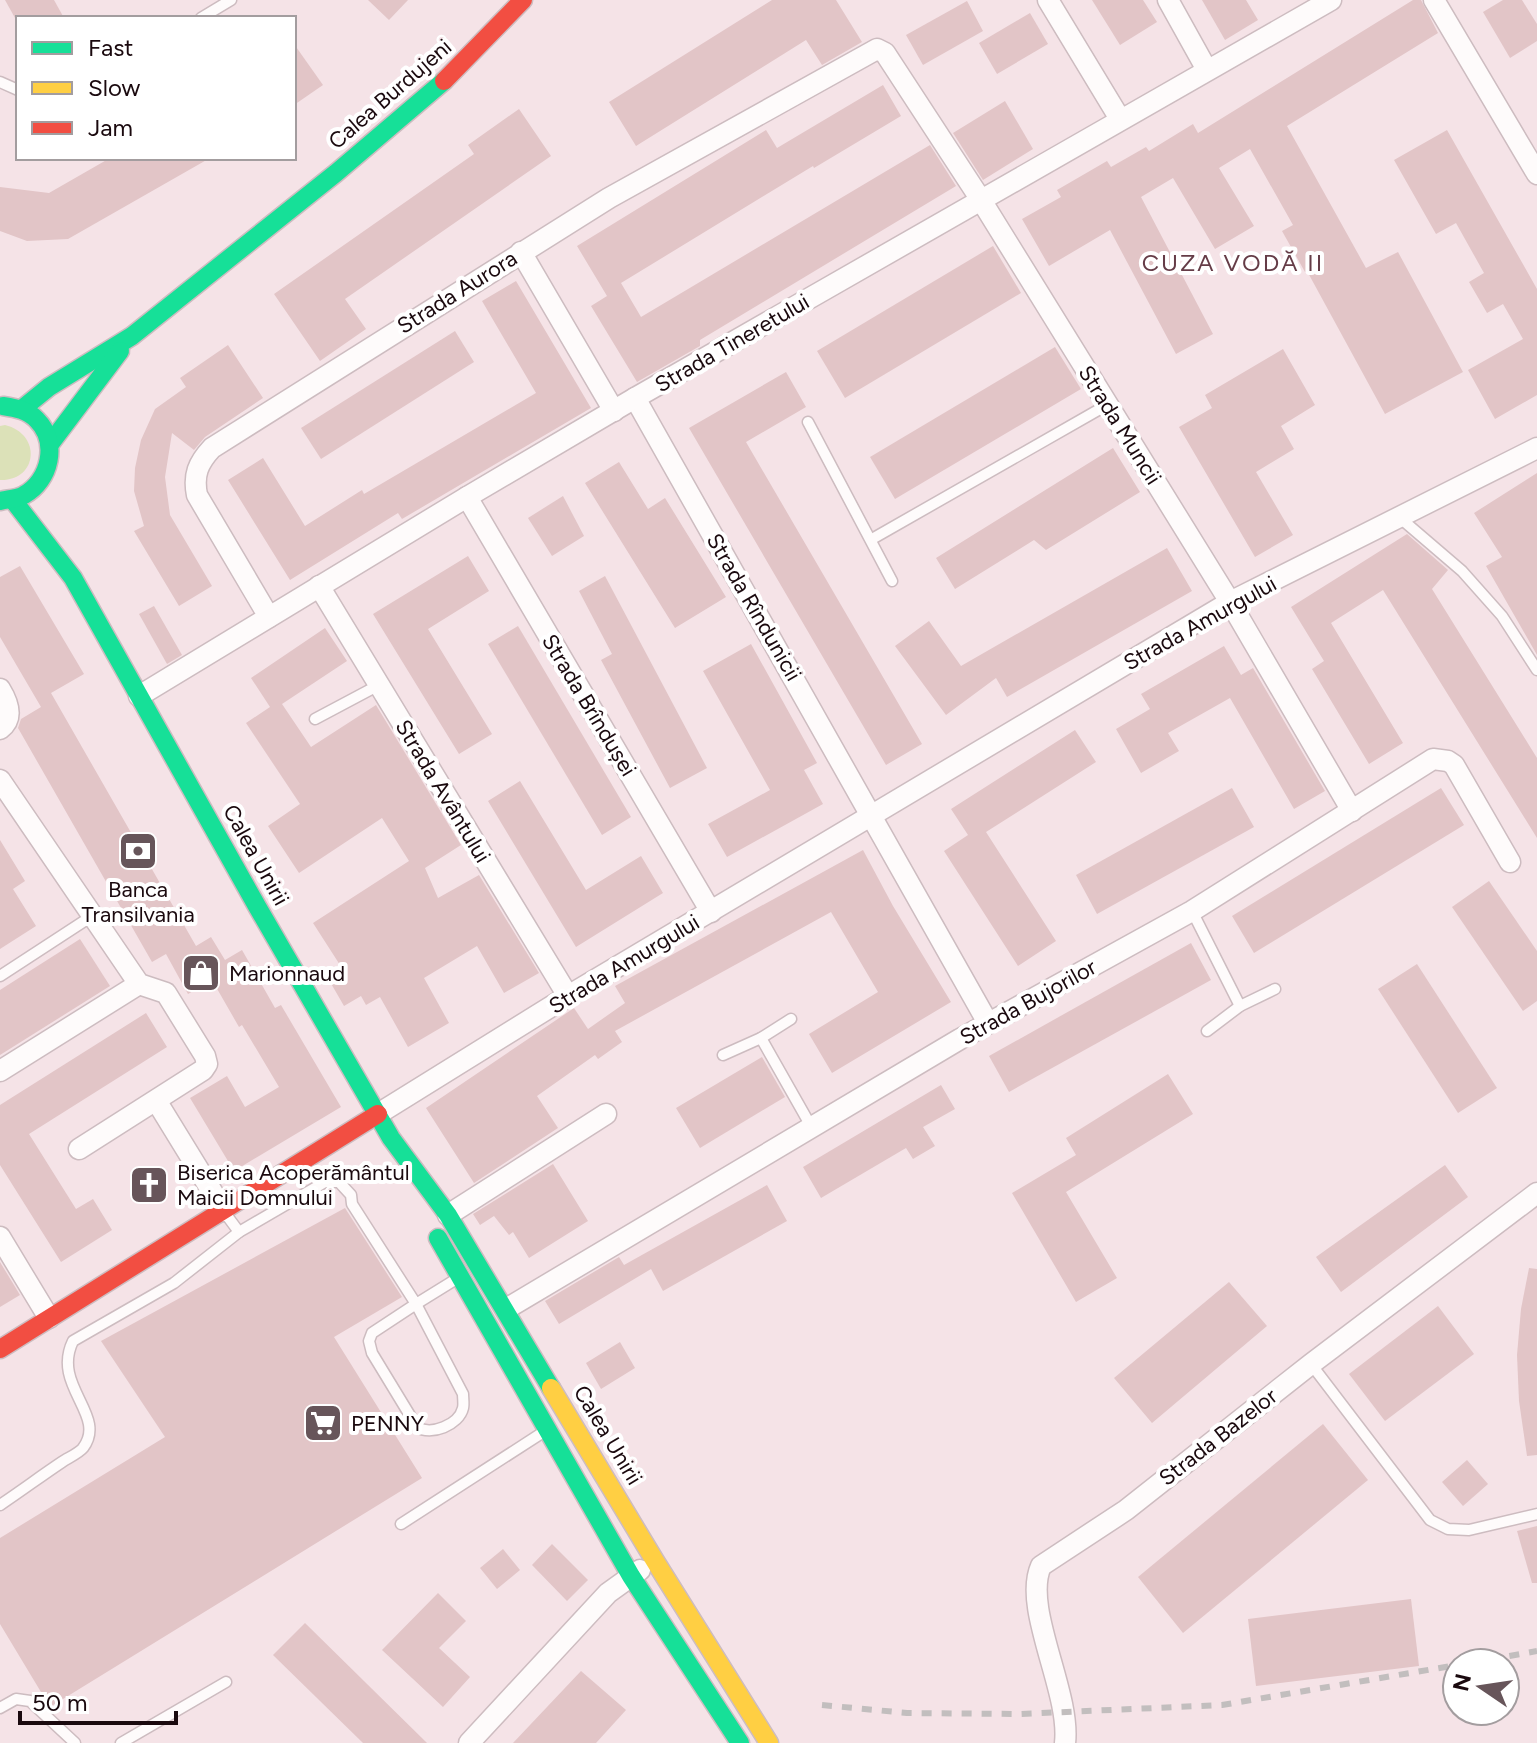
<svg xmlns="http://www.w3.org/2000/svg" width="1537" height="1743" viewBox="0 0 1537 1743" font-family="Figtree,sans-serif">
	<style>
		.green { fill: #dce1b8 }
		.building { fill: #e2c5c7 }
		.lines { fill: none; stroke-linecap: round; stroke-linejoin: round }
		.lane-casing { stroke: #cdbcc0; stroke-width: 13 }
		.street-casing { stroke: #cdbcc0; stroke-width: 23 }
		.fast-casing { stroke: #cdbcc0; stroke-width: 21 }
		.slow-casing { stroke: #cdbcc0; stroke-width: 21 }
		.jam-casing { stroke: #cdbcc0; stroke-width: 21 }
		.lane { stroke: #fefbfb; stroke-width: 10 }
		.street { stroke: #fefbfb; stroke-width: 20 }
		.fast { stroke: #16e098; stroke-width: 18 }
		.slow { stroke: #ffcf43; stroke-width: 18 }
		.jam { stroke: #f24e42; stroke-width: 18 }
		.rail { stroke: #c2bebe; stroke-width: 6; stroke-dasharray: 10 10; stroke-linecap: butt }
		.labels { text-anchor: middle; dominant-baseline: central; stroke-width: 8; stroke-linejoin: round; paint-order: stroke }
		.street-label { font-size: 22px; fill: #1a090e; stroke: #fff }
		.poi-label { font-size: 22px; fill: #1a090e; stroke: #fff; text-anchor: start }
		.neighbourhood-label { font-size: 24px; letter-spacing: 2px; fill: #653c47; stroke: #fff }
	</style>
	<rect width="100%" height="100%" fill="#f5e3e7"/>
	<!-- green -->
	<path class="green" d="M 5,425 C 42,434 38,481 0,480 L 0,426 Z"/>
	<!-- building -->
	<g class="building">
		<polygon points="5,0 54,0 64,18 15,18"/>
		<polygon points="368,0 408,0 389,20"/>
		<polygon points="772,0 836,0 862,42 822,65 806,40 636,146 609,102"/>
		<polygon points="1092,0 1143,0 1157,22 1120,45"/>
		<polygon points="1202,0 1246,0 1258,20 1225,40"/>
		<polygon points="1413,0 1421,0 1438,33 1287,126 1366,268 1398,252 1463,372 1385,414 1307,271 1305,272 1282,231 1293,225 1250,149 1219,168 1254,226 1215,249 1173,178 1141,197 1213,334 1176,354 1110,230 1049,266 1022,219 1061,197 1057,190 1107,161 1111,167 1146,147 1149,151 1193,124 1198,133"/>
		<polygon points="1503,0 1522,0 1537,24 1537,41 1510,58 1483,12"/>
		<polygon points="967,1 983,31 923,65 906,35"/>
		<polygon points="1030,13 1048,44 997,74 979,43"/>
		<polygon points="294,44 323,85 294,105"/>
		<polygon points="883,85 901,116 814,168 813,166 621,283 641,317 930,145 956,186 700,340 700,346 637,382 591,306 607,296 577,246 766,130 777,148"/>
		<polygon points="1005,101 1033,149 983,180 953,133"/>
		<polygon points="519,109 551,156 345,299 366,329 320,361 274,294 474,154 468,145"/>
		<polygon points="1447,130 1537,289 1537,395 1495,419 1468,370 1523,339 1503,304 1487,313 1469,282 1484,273 1456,223 1436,234 1394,160"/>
		<polygon points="110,158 210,158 68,239 27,241 0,231 0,187 49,193"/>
		<polygon points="993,246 1021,293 845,398 817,351"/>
		<polygon points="516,281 591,408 402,519 398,513 290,580 228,480 263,458 305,526 362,490 364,494 536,393 482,301"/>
		<polygon points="455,331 474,362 321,459 301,428"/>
		<polygon points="228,345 263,398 205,437 194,450 172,433 165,477 170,515 212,586 179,606 134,531 144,526 134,491 135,468 141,440 155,409 186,387 180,378"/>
		<polygon points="1055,347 1081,389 895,499 870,457"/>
		<polygon points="1283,349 1315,405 1281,426 1294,449 1256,472 1293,535 1255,557 1179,427 1212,408 1205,395"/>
		<polygon points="786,372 806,407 746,442 922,744 886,765 689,428"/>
		<polygon points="1113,448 1140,492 1046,550 1034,540 955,589 936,558"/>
		<polygon points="619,462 648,509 665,498 726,597 675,628 585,483"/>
		<polygon points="1537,473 1537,655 1486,566 1502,557 1474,513"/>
		<polygon points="563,496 584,536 552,556 528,518"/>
		<polygon points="1407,534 1448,570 1432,589 1537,758 1537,838 1383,590 1331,623 1403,743 1369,764 1312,669 1324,661 1291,607"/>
		<polygon points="1167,548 1192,591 1007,697 996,678 946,715 895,646 929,621 961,666"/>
		<polygon points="468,556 489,591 428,629 492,734 459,754 373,614"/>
		<polygon points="20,566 84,674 51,693 196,946 211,937 225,960 242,950 275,1008 281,1005 341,1107 234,1171 190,1098 227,1076 245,1107 279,1087 242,1025 239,1027 212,980 188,994 166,954 152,962 18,728 21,719 41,707 0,637 0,577"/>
		<polygon points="605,576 707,768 670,788 601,660 612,654 579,591"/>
		<polygon points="154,606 182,655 167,664 139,614"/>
		<polygon points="518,626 631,817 602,835 488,644"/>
		<polygon points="325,628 347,661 282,704 311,747 376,705 461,845 425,868 438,898 479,875 539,973 504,993 477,946 424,978 449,1023 408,1047 380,997 366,1005 361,996 344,1006 329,980 340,965 313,923 409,861 382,818 299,873 268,826 300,804 246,723 270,707 251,678"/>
		<polygon points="751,644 817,763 804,770 823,804 727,857 708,824 770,790 703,671"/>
		<polygon points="1224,646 1241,675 1253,668 1325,791 1294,809 1230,698 1168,733 1179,751 1141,773 1116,729 1150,709 1141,694"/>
		<polygon points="1075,730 1096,762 986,832 1056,941 1018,966 944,851 968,835 951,809"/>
		<polygon points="520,781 586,890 641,856 663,893 576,947 488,801"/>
		<polygon points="1232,788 1254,827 1097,914 1076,875"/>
		<polygon points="1441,788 1464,825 1254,953 1232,916"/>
		<polygon points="0,840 25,881 13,889 36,926 0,949"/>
		<polygon points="863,850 893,906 951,1002 832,1073 809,1034 878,992 831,912 615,1031 622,1042 598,1059 595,1055 537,1096 558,1128 474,1183 426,1108 574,1008 588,1029 625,1003 615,986"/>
		<polygon points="1489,881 1537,951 1537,1001 1523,1011 1452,907"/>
		<polygon points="80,939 110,986 0,1055 0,990"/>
		<polygon points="1191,943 1211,980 1009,1092 989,1056"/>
		<polygon points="1417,964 1497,1088 1458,1113 1378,989"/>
		<polygon points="146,1013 167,1047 29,1134 76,1209 93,1199 112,1230 61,1262 0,1165 0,1105"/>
		<polygon points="762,1057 785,1097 700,1148 676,1108"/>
		<polygon points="1168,1074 1193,1114 1066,1192 1117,1278 1076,1302 1012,1193 1076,1155 1066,1138"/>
		<polygon points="941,1085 955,1109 923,1127 935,1146 913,1159 906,1148 821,1198 803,1167"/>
		<polygon points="553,1164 588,1221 529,1258 513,1232 509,1235 494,1216 480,1225 473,1214"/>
		<polygon points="1445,1165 1468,1197 1341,1292 1316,1257"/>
		<polygon points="767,1185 787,1221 663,1291 651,1269 559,1324 545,1301 619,1257 624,1265"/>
		<polygon points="345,1208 402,1297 334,1337 422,1478 50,1707 0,1624 0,1538 165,1437 101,1341"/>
		<polygon points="0,1262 20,1295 0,1307"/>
		<polygon points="1529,1268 1537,1269 1537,1455 1527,1456 1519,1401 1517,1355 1521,1309"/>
		<polygon points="1229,1282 1267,1326 1152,1423 1114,1378"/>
		<polygon points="1438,1306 1474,1354 1385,1421 1349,1374"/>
		<polygon points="620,1342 635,1368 601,1389 586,1363"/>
		<polygon points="1323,1424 1368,1480 1183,1633 1138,1577"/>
		<polygon points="1467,1460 1488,1484 1463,1506 1442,1482"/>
		<polygon points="1537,1526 1537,1583 1532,1583 1517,1531"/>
		<polygon points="552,1544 588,1580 567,1601 532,1565"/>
		<polygon points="503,1549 520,1570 497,1589 480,1568"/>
		<polygon points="438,1593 466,1621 439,1648 470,1677 443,1707 382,1650"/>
		<polygon points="1411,1599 1419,1666 1256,1686 1248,1619"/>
		<polygon points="305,1623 427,1743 363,1743 273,1655"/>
		<polygon points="581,1671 626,1710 596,1743 513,1743"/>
	</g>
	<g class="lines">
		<defs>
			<g id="lane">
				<polyline points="201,18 231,0"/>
				<polyline points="0,82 18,90"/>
				<polyline points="808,422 892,581"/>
				<polyline points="1399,517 1462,571 1502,616 1537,670"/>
				<polyline points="872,539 1107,405"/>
				<polyline points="315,719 379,685"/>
				<polyline points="1192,911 1240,1006"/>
				<polyline points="0,976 92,916"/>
				<polyline points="1207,1031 1240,1006 1275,989"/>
				<polyline points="761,1038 812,1128"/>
				<polyline points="723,1055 761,1038 791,1019"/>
				<polyline points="225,1213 239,1232 325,1182 339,1182 351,1195 352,1204 416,1304 458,1278"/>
				<path d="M 416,1304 L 463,1394 C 463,1398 464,1404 463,1408 C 459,1425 431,1436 417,1427 L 372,1353 L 369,1341 L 372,1333 Z"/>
				<polyline points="1311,1364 1430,1520 1448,1529 1469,1530 1537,1514"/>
				<path d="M 0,1505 C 21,1491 41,1476 62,1462 C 68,1458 79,1453 83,1448 C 108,1415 51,1386 73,1341 L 174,1283 L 239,1232"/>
				<polyline points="401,1524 545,1431"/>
				<polyline points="0,1708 16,1699 30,1701 75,1743"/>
				<polyline points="121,1743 226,1682"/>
			</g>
			<g id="street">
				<polyline points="1048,0 1120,119"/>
				<polyline points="1168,0 1207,70"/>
				<polyline points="1434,0 1537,174"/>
				<polyline points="521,252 614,411"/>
				<polyline points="635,398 988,1023"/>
				<polyline points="467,497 711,912"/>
				<polyline points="319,586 568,996"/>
				<path d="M 269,617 L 197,495 C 193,475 198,463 212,448 L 609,198 L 877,49 L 885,53 L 981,200 L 1230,602 L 1352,811"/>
				<path d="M 0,689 C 8,702 14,718 0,729"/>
				<polyline points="139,696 467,497 635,398 1331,0"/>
				<polyline points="0,780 139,984 166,993 205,1056 207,1064 203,1070 79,1149"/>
				<polyline points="0,1071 139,984"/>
				<polyline points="157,1102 224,1211"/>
				<polyline points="378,1114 568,996 1230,602 1537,448"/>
				<polyline points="448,1215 606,1114"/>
				<polyline points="0,1237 49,1318"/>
				<polyline points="506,1309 960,1039 1192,911 1433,759 1448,761 1454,765 1510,862"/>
				<polyline points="469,1743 608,1593 640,1570"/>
				<path d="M 1065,1743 C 1071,1692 1022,1608 1041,1566 L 1126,1510 L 1311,1364 L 1537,1193"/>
			</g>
			<g id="fast">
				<polyline points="22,409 49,387 132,336 336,173 444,81"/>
				<polyline points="50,444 120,351"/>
				<polyline points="13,500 73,578 258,908 391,1138 448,1215 551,1388"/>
				<path d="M 0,501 C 8,499 17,499 24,495 C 50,481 59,442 37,420 C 28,410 16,408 3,406"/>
				<polyline points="438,1238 631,1576 740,1743"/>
			</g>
			<polyline id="slow" points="551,1388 655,1561 769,1743"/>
			<g id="jam">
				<polyline points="444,81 523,0"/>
				<polyline points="0,1349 378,1114"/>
			</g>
		</defs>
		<!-- lane casing -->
		<use href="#lane" class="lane-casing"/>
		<!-- street casing -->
		<use href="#street" class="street-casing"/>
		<!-- fast casing -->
		<use href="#fast" class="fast-casing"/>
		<!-- slow casing -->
		<use href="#slow" class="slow-casing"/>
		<!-- jam casing -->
		<use href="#jam" class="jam-casing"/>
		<!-- lane -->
		<use href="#lane" class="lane"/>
		<!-- street -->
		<use href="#street" class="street"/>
		<!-- fast -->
		<use href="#fast" class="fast"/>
		<!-- slow -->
		<use href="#slow" class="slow"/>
		<!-- jam -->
		<use href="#jam" class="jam"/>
		<!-- rail -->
		<g class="rail">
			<polyline points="1470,1663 1537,1651"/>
			<polyline points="822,1705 907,1713 1020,1714 1222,1705 1457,1665"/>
		</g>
	</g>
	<!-- icons -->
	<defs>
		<symbol id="bank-square" viewBox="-11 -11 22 22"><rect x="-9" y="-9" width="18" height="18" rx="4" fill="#67555a" stroke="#fff"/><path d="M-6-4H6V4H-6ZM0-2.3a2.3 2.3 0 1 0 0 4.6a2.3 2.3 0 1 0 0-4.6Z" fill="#fff"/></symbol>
		<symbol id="shop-square" viewBox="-11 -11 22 22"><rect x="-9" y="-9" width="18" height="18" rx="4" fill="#67555a" stroke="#fff"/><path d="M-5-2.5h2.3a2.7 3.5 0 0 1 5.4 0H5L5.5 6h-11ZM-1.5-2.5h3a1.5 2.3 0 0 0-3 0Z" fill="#fff"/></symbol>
		<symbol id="church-square" viewBox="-11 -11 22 22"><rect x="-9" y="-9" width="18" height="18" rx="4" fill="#67555a" stroke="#fff"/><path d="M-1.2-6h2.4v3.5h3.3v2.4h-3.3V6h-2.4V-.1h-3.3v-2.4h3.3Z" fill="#fff"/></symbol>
		<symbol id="supermarket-square" viewBox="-11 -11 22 22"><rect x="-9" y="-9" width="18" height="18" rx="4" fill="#67555a" stroke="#fff"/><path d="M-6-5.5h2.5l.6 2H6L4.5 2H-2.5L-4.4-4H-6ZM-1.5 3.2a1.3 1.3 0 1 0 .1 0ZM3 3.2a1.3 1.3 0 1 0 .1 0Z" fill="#fff"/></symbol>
	</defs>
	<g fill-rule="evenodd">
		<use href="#bank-square" x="116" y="829" width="44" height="44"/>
		<use href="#shop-square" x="179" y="951" width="44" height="44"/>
		<use href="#church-square" x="127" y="1163" width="44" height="44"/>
		<use href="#supermarket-square" x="301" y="1401" width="44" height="44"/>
	</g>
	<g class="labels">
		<!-- street labels -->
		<g class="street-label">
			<text transform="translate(390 94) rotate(-41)">Calea Burdujeni</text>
			<text transform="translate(457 292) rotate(-32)">Strada Aurora</text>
			<text transform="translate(732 343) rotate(-30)">Strada Tineretului</text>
			<text transform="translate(1120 425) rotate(58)">Strada Muncii</text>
			<text transform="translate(754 607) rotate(60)">Strada Rîndunicii</text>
			<text transform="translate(1200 623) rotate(-29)">Strada Amurgului</text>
			<text transform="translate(589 705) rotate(59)">Strada Brîndușei</text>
			<text transform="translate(443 791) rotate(59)">Strada Avântului</text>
			<text transform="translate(256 855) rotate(61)">Calea Unirii</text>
			<text transform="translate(624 964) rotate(-31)">Strada Amurgului</text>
			<text transform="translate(1028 1002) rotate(-29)">Strada Bujorilor</text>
			<text transform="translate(608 1435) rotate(59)">Calea Unirii</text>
			<text transform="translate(1218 1437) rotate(-38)">Strada Bazelor</text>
		</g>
		<!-- poi labels -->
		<g class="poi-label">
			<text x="138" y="889" text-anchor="middle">Banca<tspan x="138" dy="25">Transilvania</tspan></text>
			<text x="229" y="973">Marionnaud</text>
			<text x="177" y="1172">Biserica Acoperământul<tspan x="177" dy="25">Maicii Domnului</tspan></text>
			<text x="351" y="1423">PENNY</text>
		</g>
		<!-- neighbourhood labels -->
		<g class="neighbourhood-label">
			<text x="1233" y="262">CUZA VODĂ II</text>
		</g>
	</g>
	<!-- legend -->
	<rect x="16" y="16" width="280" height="144" fill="#ffffff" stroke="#a39d9f" stroke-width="2"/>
	<rect x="32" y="42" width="40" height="12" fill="#16e098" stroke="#a39d9f" stroke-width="2"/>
	<text x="88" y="56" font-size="24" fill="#1a090e">Fast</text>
	<rect x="32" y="82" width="40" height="12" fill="#ffcf43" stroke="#a39d9f" stroke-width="2"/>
	<text x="88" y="96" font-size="24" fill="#1a090e">Slow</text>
	<rect x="32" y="122" width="40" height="12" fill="#f24e42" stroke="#a39d9f" stroke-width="2"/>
	<text x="88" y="136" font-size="24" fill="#1a090e">Jam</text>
	<!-- north arrow -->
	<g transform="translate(1481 1687) rotate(283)"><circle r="38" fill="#ffffff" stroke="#a39d9f" stroke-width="2"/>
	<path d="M0-6L14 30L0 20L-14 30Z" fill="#67555a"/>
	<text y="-12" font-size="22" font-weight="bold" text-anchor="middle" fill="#1a090e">N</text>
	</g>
	<!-- scale -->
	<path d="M20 1711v12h156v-12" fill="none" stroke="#1a090e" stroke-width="4"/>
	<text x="32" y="1711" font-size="24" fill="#1a090e" stroke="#ffffff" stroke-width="6" paint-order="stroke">50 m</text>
</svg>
